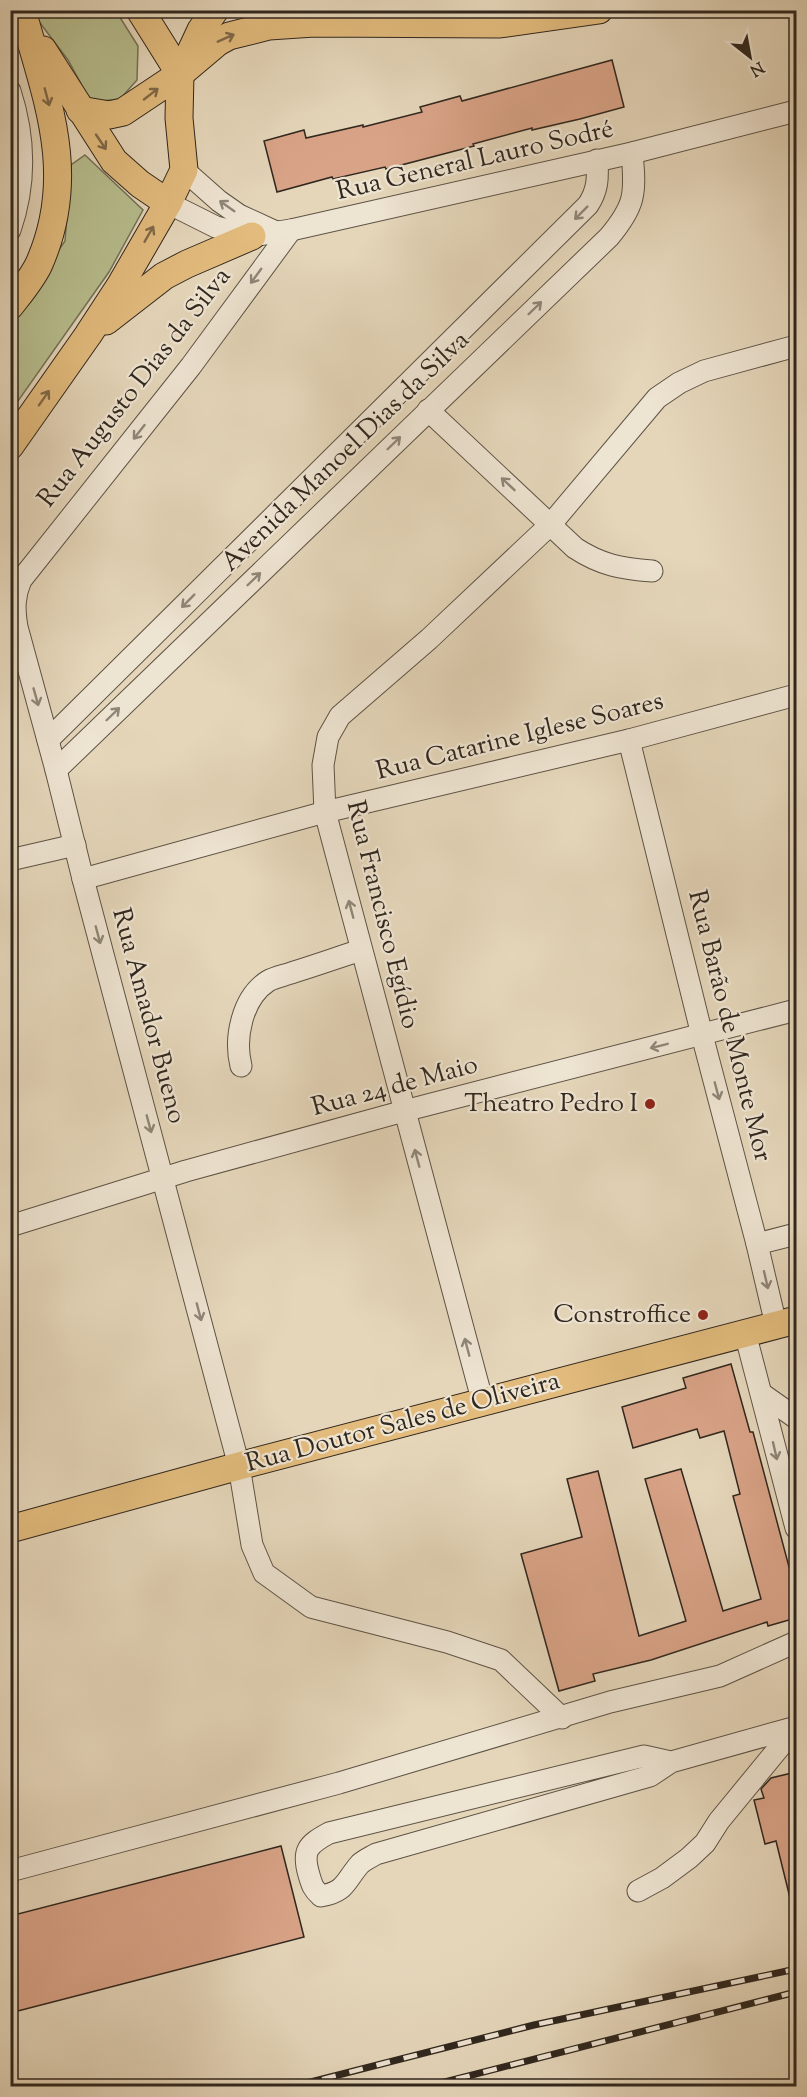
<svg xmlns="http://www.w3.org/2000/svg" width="807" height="2097" viewBox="0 0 807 2097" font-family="'Sorts Mill Goudy',serif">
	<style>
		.green { fill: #b7bd8e; stroke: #747256; stroke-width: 1.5 }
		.building { fill: #d9a387; stroke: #30271e; stroke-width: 1.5 }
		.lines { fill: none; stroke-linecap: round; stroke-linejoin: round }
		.minor-casing { stroke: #5d5345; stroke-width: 23 }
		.major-casing { stroke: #30271e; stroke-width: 29 }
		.minor { stroke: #eee4d2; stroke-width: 21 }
		.major { stroke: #e2bb7d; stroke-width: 27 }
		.rail-casing { stroke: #30271e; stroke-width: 7 }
		.rail { stroke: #eee4d2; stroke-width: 4.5; stroke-dasharray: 14; stroke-linecap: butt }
		.oneway { stroke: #806a49 }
		.oneway2 { stroke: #8f8678 }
		.poi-dot { fill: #8f2418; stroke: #eee4d2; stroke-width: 2 }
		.labels { text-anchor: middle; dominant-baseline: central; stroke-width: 4.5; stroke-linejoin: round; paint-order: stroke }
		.street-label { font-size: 26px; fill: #30271e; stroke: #eee4d2 }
		.poi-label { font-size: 26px; fill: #30271e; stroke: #eee4d2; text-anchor: end }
	</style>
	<rect width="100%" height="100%" fill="#e5d6ba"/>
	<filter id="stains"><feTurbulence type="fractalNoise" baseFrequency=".00333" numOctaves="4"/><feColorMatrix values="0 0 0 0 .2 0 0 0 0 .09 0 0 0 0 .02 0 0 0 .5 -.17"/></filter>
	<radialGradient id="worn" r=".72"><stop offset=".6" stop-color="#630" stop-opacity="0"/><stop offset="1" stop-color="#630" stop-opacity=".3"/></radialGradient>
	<!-- green -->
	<g class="green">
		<polygon points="31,11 116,11 138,46 137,80 120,99 91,102 68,60"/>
		<polygon points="85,155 143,210 109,272 11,411 11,320 65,241 71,165"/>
	</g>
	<!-- building -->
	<g class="building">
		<polygon points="612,60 624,107 580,119 532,130 532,128 473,144 474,146 386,169 385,167 333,179 332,177 277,192 264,141 304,130 306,138 363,125 363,127 422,112 420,107 460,96 462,101"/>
		<polygon points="731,1364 750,1432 753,1432 796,1593 796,1618 768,1626 767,1622 651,1660 593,1674 595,1681 559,1691 521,1554 582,1537 567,1479 598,1471 639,1636 686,1621 645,1479 681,1469 723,1611 761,1599 733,1496 740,1494 724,1431 700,1438 697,1429 633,1448 622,1407 686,1388 683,1378"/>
		<polygon points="796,1772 796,1901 791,1902 776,1841 765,1844 754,1800 764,1798 761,1789 771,1778"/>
		<polygon points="281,1846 304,1937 10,2013 10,1916"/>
	</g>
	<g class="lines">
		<defs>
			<g id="minor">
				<path d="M 10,91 C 25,137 26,184 10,230"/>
				<polyline points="184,170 219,201 239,215 276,232"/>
				<polyline points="168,203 216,227 252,236 291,230 632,153 796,111"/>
				<path d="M 291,230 L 191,366 L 21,580 C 14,596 14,609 17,627 L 56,770 L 83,879 L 239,1466 L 252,1545 L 264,1573 L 311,1607 L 447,1642 L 501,1660 L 562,1718"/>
				<path d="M 428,410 L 575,548 C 601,565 622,569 652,571"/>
				<path d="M 48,740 L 588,205 C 598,190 598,178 597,160"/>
				<polyline points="629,740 702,1035 757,1244 776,1325"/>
				<path d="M 56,770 L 609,237 C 635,206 636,194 632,153"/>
				<polyline points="10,860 75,845"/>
				<polyline points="83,879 325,812 629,740 796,695"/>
				<path d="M 241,1066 C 234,1038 242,998 268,981 C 275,977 286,975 294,972 C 317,965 339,957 361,950"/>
				<polyline points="10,1226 186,1171 404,1111 796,1010"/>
				<polyline points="757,1244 796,1234"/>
				<polyline points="745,1333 796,1528"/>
				<polyline points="762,1394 796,1418"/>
				<polyline points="483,1403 325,812 323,765 328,737 340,716 429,639 551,524 657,398 679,383 704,371 796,346"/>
				<path d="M 671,1762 L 644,1756 L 329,1833 C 307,1845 302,1851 309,1875 C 312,1885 313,1889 321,1896 C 346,1892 345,1881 360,1864 C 364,1860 371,1857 376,1854 L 650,1776 L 671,1762 L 796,1727"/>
				<polyline points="10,1871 339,1783 610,1702 720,1676 796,1642"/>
				<polyline points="638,1891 662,1878 689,1858 705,1843 719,1821 796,1727"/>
			</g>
			<g id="major">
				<polyline points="43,50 114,161 140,184 168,203"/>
				<polyline points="186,62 201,30 215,10"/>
				<polyline points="80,110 109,115 123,112 180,74 218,42 229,36 269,26 314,23 500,24 599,10"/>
				<path d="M 10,306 C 20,293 32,279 39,264 C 77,178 49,105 25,21 L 17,10"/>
				<polyline points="106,321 164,276 187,264 252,236"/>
				<polyline points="10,446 88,335 120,286 168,203 184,170 179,118 180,74 140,10"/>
				<polyline points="10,1529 239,1466 796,1320"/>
			</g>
		</defs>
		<!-- minor casing -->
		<use href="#minor" class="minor-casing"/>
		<!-- major casing -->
		<use href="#major" class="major-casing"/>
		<!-- minor -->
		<use href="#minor" class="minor"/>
		<!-- major -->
		<use href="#major" class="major"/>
		<defs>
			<g id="rail">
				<polyline points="295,2086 534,2025 796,1969"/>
				<polyline points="429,2086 796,1992"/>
			</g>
		</defs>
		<!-- rail casing -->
		<use href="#rail" class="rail-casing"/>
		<!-- rail -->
		<use href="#rail" class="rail"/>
	</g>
	<!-- one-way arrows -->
	<defs><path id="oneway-shaft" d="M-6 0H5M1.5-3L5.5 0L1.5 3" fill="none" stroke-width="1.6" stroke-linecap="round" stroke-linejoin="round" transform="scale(1.5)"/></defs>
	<g class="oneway">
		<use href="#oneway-shaft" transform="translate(226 38) rotate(-24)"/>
		<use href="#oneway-shaft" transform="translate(151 94) rotate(-38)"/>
		<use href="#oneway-shaft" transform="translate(47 97) rotate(75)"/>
		<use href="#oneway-shaft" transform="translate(101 142) rotate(56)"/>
		<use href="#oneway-shaft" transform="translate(149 234) rotate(-60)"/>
		<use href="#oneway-shaft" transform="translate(44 398) rotate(-55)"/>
	</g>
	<g class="oneway2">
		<use href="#oneway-shaft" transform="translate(227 206) rotate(-145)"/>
		<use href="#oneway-shaft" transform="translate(581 213) rotate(135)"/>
		<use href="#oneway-shaft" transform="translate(256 276) rotate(126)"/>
		<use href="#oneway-shaft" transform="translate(535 308) rotate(-44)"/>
		<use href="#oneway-shaft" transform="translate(139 432) rotate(128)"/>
		<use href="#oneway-shaft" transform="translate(394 443) rotate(-44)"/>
		<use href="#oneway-shaft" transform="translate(508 484) rotate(-137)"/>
		<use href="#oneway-shaft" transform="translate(254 579) rotate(-44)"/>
		<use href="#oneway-shaft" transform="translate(188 601) rotate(135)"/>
		<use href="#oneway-shaft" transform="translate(36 697) rotate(74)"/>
		<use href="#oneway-shaft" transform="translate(113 714) rotate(-44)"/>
		<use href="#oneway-shaft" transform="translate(351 909) rotate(-105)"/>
		<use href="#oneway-shaft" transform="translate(98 935) rotate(75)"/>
		<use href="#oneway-shaft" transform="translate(659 1046) rotate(166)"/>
		<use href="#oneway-shaft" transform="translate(717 1091) rotate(75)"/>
		<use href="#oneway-shaft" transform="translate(149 1124) rotate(75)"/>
		<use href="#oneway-shaft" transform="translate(417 1158) rotate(-105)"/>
		<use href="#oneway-shaft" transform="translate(766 1280) rotate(77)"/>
		<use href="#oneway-shaft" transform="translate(199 1312) rotate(75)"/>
		<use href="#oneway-shaft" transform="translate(467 1347) rotate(-105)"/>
		<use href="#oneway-shaft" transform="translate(775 1451) rotate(77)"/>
	</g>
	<!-- markers -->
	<g class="poi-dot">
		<circle cx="650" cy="1104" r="6"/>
		<circle cx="703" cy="1315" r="6"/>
	</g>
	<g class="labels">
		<!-- street labels -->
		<g class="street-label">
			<text transform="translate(475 161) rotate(-13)">Rua General Lauro Sodré</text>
			<text transform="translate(135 388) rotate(-52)">Rua Augusto Dias da Silva</text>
			<text transform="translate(346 452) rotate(-44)">Avenida Manoel Dias da Silva</text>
			<text transform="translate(520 737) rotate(-14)">Rua Catarine Iglese Soares</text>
			<text transform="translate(382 915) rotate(76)">Rua Francisco Egídio</text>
			<text transform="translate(148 1016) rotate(75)">Rua Amador Bueno</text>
			<text transform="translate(729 1026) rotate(76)">Rua Barão de Monte Mor</text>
			<text transform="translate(395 1087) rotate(-15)">Rua 24 de Maio</text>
			<text transform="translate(403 1423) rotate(-15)">Rua Doutor Sales de Oliveira</text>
		</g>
		<!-- poi labels -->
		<g class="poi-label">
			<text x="638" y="1104">Theatro Pedro I</text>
			<text x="691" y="1315">Constroffice</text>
		</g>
	</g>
	<!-- margin -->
	<rect width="807" height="2097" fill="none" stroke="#e5d6ba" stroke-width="36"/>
	<rect x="12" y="12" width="783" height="2073" fill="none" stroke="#30271e" stroke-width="3"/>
	<rect x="18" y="18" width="771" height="2061" fill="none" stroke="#30271e" stroke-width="1.5"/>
	<!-- north arrow -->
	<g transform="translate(750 57) rotate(149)" stroke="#eee4d2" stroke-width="4.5" paint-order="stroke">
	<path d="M0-4.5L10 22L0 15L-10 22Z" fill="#30271e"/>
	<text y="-9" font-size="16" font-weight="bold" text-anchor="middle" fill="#30271e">N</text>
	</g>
	<rect width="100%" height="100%" filter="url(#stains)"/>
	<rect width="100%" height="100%" fill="url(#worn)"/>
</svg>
